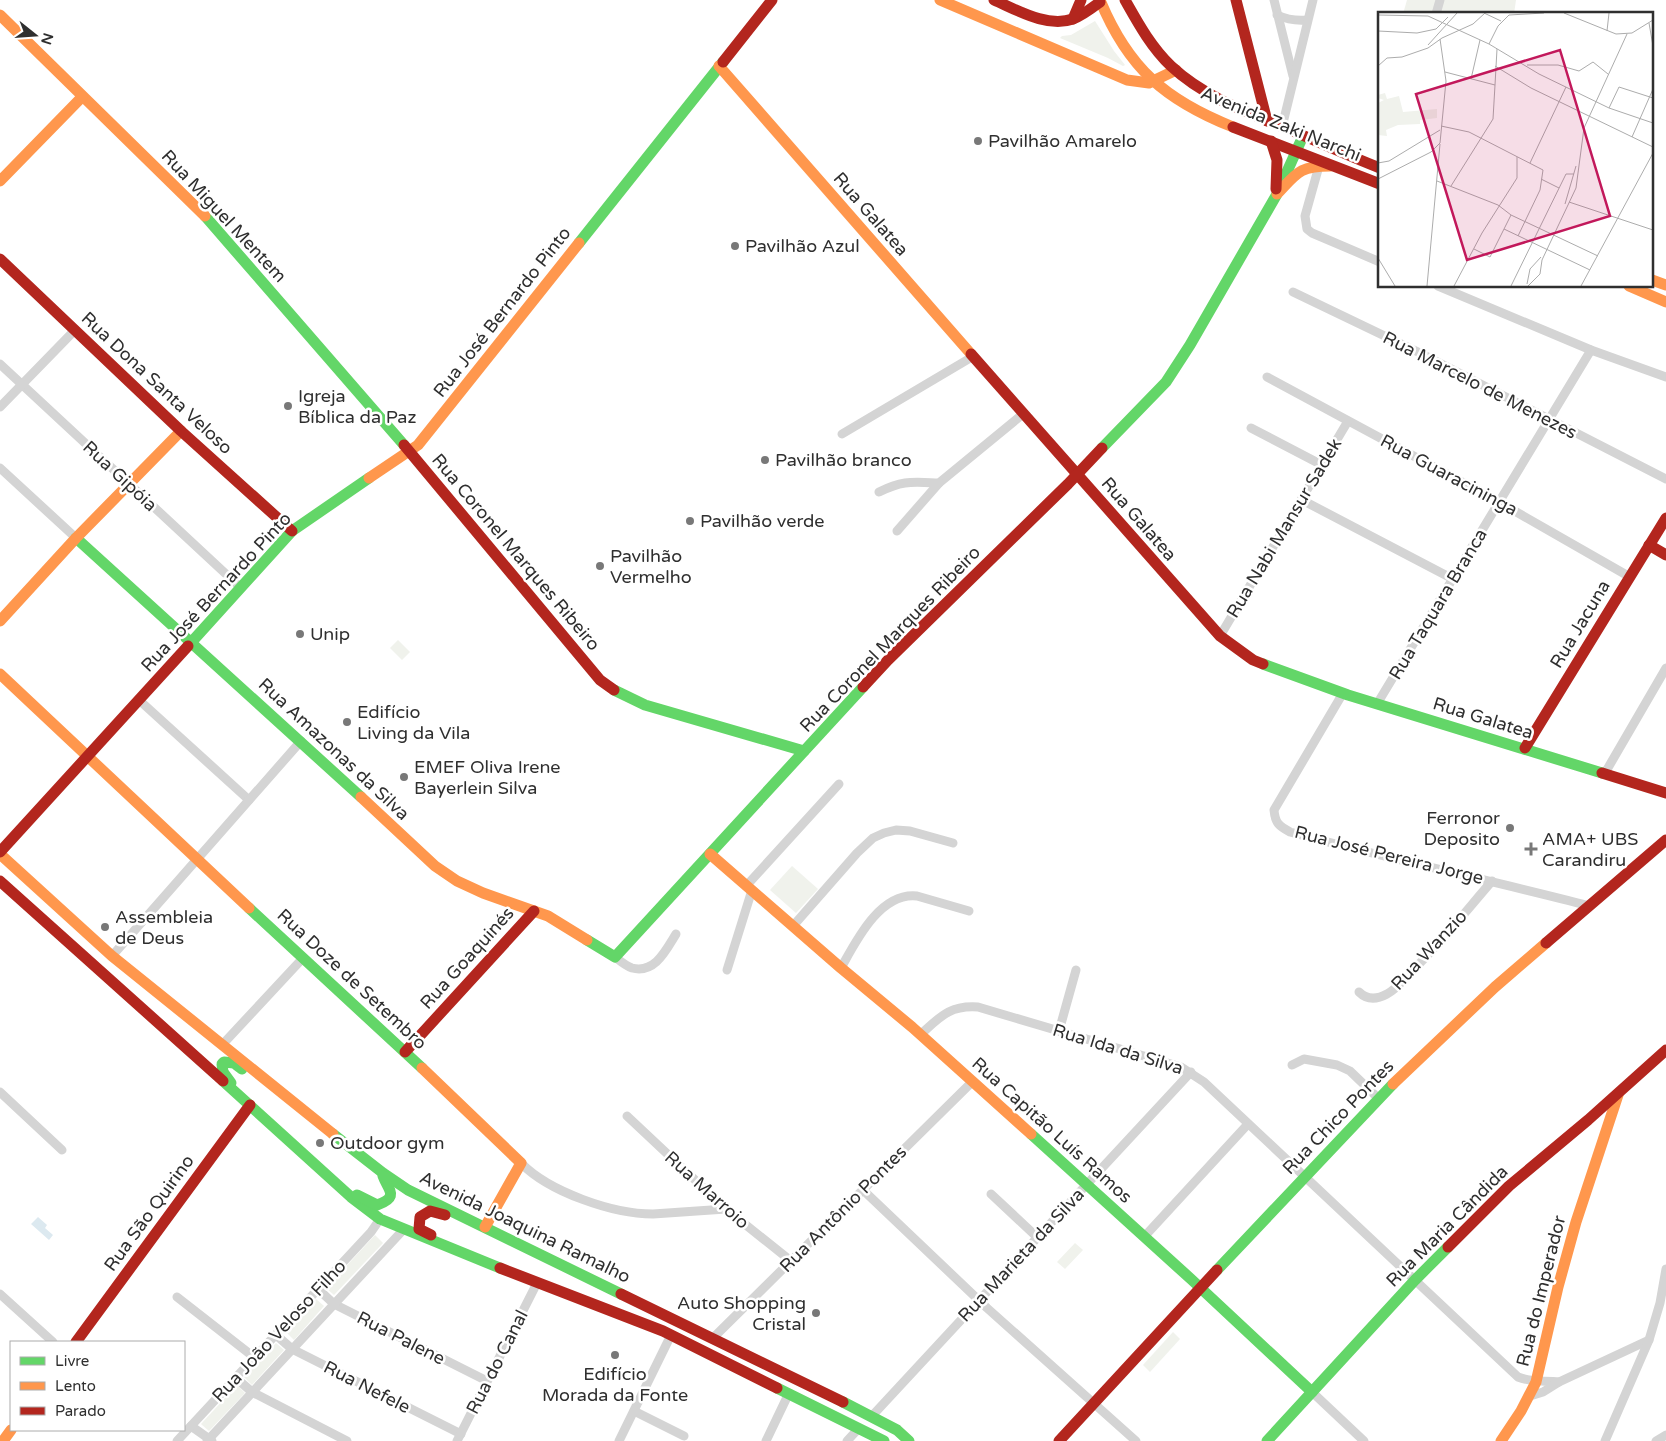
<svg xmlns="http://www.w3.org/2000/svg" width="1666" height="1441" viewBox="0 0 1666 1441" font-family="'Varela Round',sans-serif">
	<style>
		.green { fill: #f0f2ec }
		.water { fill: #dce9f0 }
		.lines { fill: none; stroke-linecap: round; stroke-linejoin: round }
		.street { stroke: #d4d4d4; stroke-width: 9 }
		.fast { stroke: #63d668; stroke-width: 11 }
		.slow { stroke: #ff974d; stroke-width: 11 }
		.jam { stroke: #b3261e; stroke-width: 11 }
		.poi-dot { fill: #787878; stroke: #fff; stroke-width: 2 }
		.labels { text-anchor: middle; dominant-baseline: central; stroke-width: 5; stroke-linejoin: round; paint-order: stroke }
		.street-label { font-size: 18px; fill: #2f2f2f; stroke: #fff }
		.poi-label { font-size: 18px; fill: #2f2f2f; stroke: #fff; text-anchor: start }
		.inset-road { fill: none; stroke: #acacac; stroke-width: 1 }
		.view { fill: #c2185b; fill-opacity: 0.15; stroke: #c2185b; stroke-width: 2.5 }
		.inset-edge { fill: none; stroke: #2f2f2f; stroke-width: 2.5 }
	</style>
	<rect width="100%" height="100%" fill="#fff"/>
	<!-- green -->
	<g class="green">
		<polygon points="1407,0 1516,0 1514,14 1403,14"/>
		<polygon points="1095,21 1114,51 1125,65 1123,66 1108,58 1060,38 1062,36 1071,35"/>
		<polygon points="398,640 410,652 402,660 390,648"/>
		<polygon points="792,866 818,889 796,913 770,890"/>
		<polygon points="375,1235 383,1243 334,1295 326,1288"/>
		<polygon points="1075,1243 1083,1250 1065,1269 1057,1262"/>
		<polygon points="316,1299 324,1306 294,1340 286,1332"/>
		<polygon points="1173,1332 1180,1339 1150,1372 1143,1365"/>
		<polygon points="276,1343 284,1350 252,1385 244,1377"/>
		<polygon points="237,1385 245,1393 209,1431 201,1424"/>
	</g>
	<!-- water -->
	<polygon class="water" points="38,1217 47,1225 45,1228 53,1235 49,1240 31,1224"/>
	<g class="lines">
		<!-- street -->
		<g class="street">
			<polyline points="1274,0 1293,76"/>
			<polyline points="1436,14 1440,0"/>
			<path d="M 1277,15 C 1288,20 1296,21 1307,20"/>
			<polyline points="1282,127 1313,0"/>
			<polyline points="1319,166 1305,216 1307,229 1312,233 1380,262"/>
			<polyline points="1438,286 1591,350 1666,377"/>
			<polyline points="1293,292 1418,352 1666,479"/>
			<polyline points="0,364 241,588"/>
			<polyline points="1267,377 1499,502 1630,577"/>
			<polyline points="0,407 75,330"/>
			<polyline points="1251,428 1322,465"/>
			<polyline points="842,434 972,357"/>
			<polyline points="0,468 76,538"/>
			<path d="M 879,492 C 903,480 912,482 939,483 L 1023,414"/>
			<polyline points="1302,500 1453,579"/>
			<polyline points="897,531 939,483"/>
			<polyline points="1220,636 1348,421"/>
			<path d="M 1343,693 L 1274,810 C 1275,823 1279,826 1290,832 C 1389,859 1490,880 1590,906"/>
			<polyline points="139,700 249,800"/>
			<polyline points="1377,704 1591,350"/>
			<polyline points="1605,773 1666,668"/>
			<polyline points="747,885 839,784"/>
			<polyline points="793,926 857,853 873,838 884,833 896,830 910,831 953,843"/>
			<polyline points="112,956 301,741"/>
			<path d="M 615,957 C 620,961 626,966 632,968 C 655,974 666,950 676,934"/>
			<path d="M 841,968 C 856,941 880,892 917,896 L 969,911"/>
			<polyline points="727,970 752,890"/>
			<path d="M 1359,992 C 1367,1000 1376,1000 1387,994 C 1397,989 1404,979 1412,971 C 1441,943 1466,911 1492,881"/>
			<polyline points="1059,1031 1076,970"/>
			<path d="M 920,1035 C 940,1017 949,1005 978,1007 L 1181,1067 L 1204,1082 L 1518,1377 C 1532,1383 1545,1380 1559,1382"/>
			<polyline points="222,1045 303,958"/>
			<polyline points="1292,1065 1304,1059 1337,1065 1350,1071 1379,1099"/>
			<polyline points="0,1092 62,1150"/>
			<polyline points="627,1116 726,1209 791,1261"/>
			<path d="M 521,1163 C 549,1192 613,1214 653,1214 L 726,1209"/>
			<polyline points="863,1190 987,1308 1136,1441"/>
			<polyline points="991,1194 1038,1238"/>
			<polyline points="1144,1237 1248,1124"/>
			<polyline points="318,1289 334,1304 487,1381"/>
			<polyline points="0,1294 53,1342"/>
			<polyline points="177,1297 255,1358"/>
			<polyline points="276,1335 292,1349 461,1434"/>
			<polyline points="713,1338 973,1081"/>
			<polyline points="236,1378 252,1392 347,1441"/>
			<polyline points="1312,1392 1364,1441"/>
			<polyline points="1530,1396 1543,1392 1559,1382 1649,1340"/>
			<polyline points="634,1411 684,1436"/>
			<polyline points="872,1416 1191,1072"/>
			<polyline points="191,1426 212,1441"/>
			<polyline points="177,1441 371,1232 380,1219"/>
			<polyline points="207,1441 404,1229"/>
			<polyline points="457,1441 537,1283"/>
			<polyline points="619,1441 671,1335"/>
			<polyline points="766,1441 789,1393"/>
			<polyline points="847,1441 859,1428"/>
			<polyline points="1605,1441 1649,1340 1660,1303 1666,1269"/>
			<polyline points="1656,1441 1666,1435"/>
		</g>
		<!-- fast -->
		<g class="fast">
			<polyline points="205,216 404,445"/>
			<polyline points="579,243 723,62"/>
			<polyline points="1102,448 1166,382 1190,345 1277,194 1303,136"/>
			<polyline points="76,538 361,797"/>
			<polyline points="188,646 292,531 369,478"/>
			<polyline points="1263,664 1348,695 1602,773"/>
			<polyline points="614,690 645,705 804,751"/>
			<polyline points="249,908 422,1068"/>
			<polyline points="587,940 615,957 863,687"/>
			<polyline points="223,1081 351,1197 380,1219 500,1268"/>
			<polyline points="231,1083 223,1072 222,1064 224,1062 234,1063 242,1069"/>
			<polyline points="333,1134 383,1173 408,1190 621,1294"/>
			<polyline points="1031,1134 1192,1280 1312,1392"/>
			<path d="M 357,1195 L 377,1205 C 400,1197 388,1190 383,1176"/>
			<polyline points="1217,1270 1393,1084"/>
			<polyline points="777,1388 884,1441"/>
			<polyline points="843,1402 897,1430 909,1441"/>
			<polyline points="1267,1441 1415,1280 1448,1247"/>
		</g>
		<!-- slow -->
		<g class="slow">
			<polyline points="940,0 1127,80 1149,83 1176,70"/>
			<path d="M 1100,0 C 1128,68 1165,100 1233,127"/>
			<polyline points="0,15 205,216"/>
			<polyline points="719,66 971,354"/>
			<polyline points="0,181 82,97"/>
			<path d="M 1277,194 C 1297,173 1299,166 1330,166"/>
			<polyline points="1652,280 1666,285"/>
			<polyline points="1629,286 1666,302"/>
			<polyline points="369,478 418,445 579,243"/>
			<polyline points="0,621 76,538 181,431"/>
			<polyline points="0,674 249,908"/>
			<polyline points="361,797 435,866 457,881 483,893 548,916 587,940"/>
			<polyline points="0,854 112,956 333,1134"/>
			<polyline points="710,854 841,968 912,1027 1031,1134"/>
			<polyline points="422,1068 521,1163 485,1227"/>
			<polyline points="1393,1084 1495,987 1546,943"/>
			<polyline points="3,1441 11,1430"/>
			<polyline points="1501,1441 1521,1411 1536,1382 1558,1287 1576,1222 1618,1095"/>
		</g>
		<!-- jam -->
		<g class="jam">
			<path d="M 994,0 C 1017,10 1047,28 1073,19 C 1083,15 1092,8 1100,2"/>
			<path d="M 1125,0 C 1138,23 1151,47 1171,66 C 1204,97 1247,112 1288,129 C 1319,142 1349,156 1380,168"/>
			<polyline points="1236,0 1267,121"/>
			<polyline points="1073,19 1081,0"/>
			<polyline points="723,62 772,0"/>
			<polyline points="1233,127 1380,184"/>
			<polyline points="1271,141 1277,160 1276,189"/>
			<polyline points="0,259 181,431 292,531"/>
			<polyline points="971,354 1220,636 1253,660 1263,664"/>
			<polyline points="404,445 600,680 614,690"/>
			<polyline points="1649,545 1666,555"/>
			<polyline points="863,687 888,660 1068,484 1102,448"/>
			<polyline points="1525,748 1666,518"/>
			<polyline points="1602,773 1666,793"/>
			<polyline points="0,852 188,646"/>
			<polyline points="0,881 223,1081"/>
			<polyline points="1546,943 1666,840"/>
			<polyline points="405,1052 534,911"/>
			<polyline points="431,1235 419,1229 420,1217 430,1211 445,1215"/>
			<polyline points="1448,1247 1509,1186 1588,1120 1666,1050"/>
			<polyline points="500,1268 663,1331 777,1388"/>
			<polyline points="621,1294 843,1402"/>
			<polyline points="76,1342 250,1105"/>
			<polyline points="1059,1441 1217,1270"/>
		</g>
	</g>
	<!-- markers -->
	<g class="poi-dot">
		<circle cx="978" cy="141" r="5"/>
		<circle cx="735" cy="246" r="5"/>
		<circle cx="288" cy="406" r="5"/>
		<circle cx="765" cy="460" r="5"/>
		<circle cx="690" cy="521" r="5"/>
		<circle cx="600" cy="566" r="5"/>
		<circle cx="300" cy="634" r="5"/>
		<circle cx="347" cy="722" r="5"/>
		<circle cx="404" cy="777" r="5"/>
		<circle cx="1510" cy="828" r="5"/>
		<path d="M1528.5 841.5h5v5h5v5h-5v5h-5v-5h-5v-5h5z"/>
		<circle cx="105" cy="927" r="5"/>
		<circle cx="320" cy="1143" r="5"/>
		<circle cx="816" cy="1313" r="5"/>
		<circle cx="615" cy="1355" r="5"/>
	</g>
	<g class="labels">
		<!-- street labels -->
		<g class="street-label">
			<text transform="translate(1281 124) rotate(22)">Avenida Zaki Narchi</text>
			<text transform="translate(871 214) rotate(49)">Rua Galatea</text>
			<text transform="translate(224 216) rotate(47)">Rua Miguel Mentem</text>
			<text transform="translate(502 312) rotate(-52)">Rua José Bernardo Pinto</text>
			<text transform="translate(157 383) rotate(43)">Rua Dona Santa Veloso</text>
			<text transform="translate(1480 385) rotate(27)">Rua Marcelo de Menezes</text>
			<text transform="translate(1449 475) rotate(28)">Rua Guaracininga</text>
			<text transform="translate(120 476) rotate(43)">Rua Gipóia</text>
			<text transform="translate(1139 519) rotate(49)">Rua Galatea</text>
			<text transform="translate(1284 528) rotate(-59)">Rua Nabi Mansur Sadek</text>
			<text transform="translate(516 552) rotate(50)">Rua Coronel Marques Ribeiro</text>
			<text transform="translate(216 592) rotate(-47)">Rua José Bernardo Pinto</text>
			<text transform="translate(1438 604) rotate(-59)">Rua Taquara Branca</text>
			<text transform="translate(1580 624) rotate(-59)">Rua Jacuna</text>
			<text transform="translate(890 639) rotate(-46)">Rua Coronel Marques Ribeiro</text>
			<text transform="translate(1483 718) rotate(17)">Rua Galatea</text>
			<text transform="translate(334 749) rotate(43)">Rua Amazonas da Silva</text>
			<text transform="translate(1389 855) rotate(14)">Rua José Pereira Jorge</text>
			<text transform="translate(1429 950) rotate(-47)">Rua Wanzio</text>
			<text transform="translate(467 958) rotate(-48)">Rua Goaquinés</text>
			<text transform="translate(352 979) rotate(43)">Rua Doze de Setembro</text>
			<text transform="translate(1118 1049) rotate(17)">Rua Ida da Silva</text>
			<text transform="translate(1338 1117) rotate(-46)">Rua Chico Pontes</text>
			<text transform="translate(1052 1130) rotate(42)">Rua Capitão Luís Ramos</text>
			<text transform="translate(707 1190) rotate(42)">Rua Marroio</text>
			<text transform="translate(843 1209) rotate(-45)">Rua Antônio Pontes</text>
			<text transform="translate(149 1213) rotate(-54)">Rua São Quirino</text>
			<text transform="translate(1447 1226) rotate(-45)">Rua Maria Cândida</text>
			<text transform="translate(525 1227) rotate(26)">Avenida Joaquina Ramalho</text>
			<text transform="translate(1021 1255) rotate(-47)">Rua Marieta da Silva</text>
			<text transform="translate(1541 1291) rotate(-76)">Rua do Imperador</text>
			<text transform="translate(279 1331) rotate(-47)">Rua João Veloso Filho</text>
			<text transform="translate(401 1338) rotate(27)">Rua Palene</text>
			<text transform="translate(497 1362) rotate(-63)">Rua do Canal</text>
			<text transform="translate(367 1387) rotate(27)">Rua Nefele</text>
		</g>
		<!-- poi labels -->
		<g class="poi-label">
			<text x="988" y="141">Pavilhão Amarelo</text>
			<text x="745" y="246">Pavilhão Azul</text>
			<text x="298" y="396">Igreja<tspan x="298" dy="21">Bíblica da Paz</tspan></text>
			<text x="775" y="460">Pavilhão branco</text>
			<text x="700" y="521">Pavilhão verde</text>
			<text x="610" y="556">Pavilhão<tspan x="610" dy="21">Vermelho</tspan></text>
			<text x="310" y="634">Unip</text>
			<text x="357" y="712">Edifício<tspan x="357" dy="21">Living da Vila</tspan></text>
			<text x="414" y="767">EMEF Oliva Irene<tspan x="414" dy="21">Bayerlein Silva</tspan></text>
			<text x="1500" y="818" text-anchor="end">Ferronor<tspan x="1500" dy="21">Deposito</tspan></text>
			<text x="1542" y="839">AMA+ UBS<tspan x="1542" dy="21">Carandiru</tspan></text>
			<text x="115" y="917">Assembleia<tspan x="115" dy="21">de Deus</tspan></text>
			<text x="330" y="1143">Outdoor gym</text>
			<text x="806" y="1303" text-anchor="end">Auto Shopping<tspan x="806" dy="21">Cristal</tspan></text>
			<text x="615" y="1374" text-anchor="middle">Edifício<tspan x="615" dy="21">Morada da Fonte</tspan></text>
		</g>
	</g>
	<!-- overview -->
	<g transform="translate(1378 12)">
		<rect width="275" height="275" fill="#fff"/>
		<path d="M 7,81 L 9,87 L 21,84 L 25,100 L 59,97 L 59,106 L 42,108 L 42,112 L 20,113 L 8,118 L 9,124 L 0,123 L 0,91 L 6,88 L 0,86 L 0,83 Z" fill="#f0f2ec"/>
		<path class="inset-road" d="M 106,1 L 123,9M 186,1 L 238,22 L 254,21 L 275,8M 0,3 L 50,4 L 111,32 L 161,62 L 231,96 L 275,111M 271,11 L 275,34M 0,19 L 39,21 L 58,17 L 70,5M 229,19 L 231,1M 111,32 L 120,14 L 131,3 L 166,1M 50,33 L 79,1M 149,53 L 180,53 L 201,59 L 215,50 L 230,62M 0,54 L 9,46 L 24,45 L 50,36 L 64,26 L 95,12 L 107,1M 117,54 L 153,76 L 275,135M 67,60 L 117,73 L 119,37M 93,67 L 102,28M 231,96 L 241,75 L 275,86M 63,114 L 91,120 L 165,158 L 162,178 L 140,224M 254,125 L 275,77M 0,151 L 11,149 L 62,118M 152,151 L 188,75M 0,167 L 53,140 L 62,131 L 68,69 L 62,27M 163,167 L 181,176M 59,169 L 120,193 L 133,203 L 220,244M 73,174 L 115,107 L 117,73M 191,190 L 275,218M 187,192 L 198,154M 126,217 L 212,258M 96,237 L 112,245 L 133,203M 0,246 L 17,274M 149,272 L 152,257 L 163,245M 49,274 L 62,132M 76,274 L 104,221 L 139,166 L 139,145M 133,274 L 188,162 L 196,162M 150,274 L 162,262 L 164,248 L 198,176 L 206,116 L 249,22M 203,274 L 275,141"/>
		<path class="view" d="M 182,38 L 232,204 L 89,248 L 38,82 Z"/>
		<rect width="275" height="275" class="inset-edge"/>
	</g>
	<!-- legend -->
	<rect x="10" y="1341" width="175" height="90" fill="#ffffff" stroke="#acacac"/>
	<rect x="20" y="1357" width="25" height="8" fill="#63d668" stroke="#acacac"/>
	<text x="55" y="1366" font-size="15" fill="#2f2f2f">Livre</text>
	<rect x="20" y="1382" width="25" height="8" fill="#ff974d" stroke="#acacac"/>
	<text x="55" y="1391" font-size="15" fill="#2f2f2f">Lento</text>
	<rect x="20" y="1407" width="25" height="8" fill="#b3261e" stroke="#acacac"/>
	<text x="55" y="1416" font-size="15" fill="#2f2f2f">Parado</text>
	<!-- north arrow -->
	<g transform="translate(35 35) rotate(107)" stroke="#ffffff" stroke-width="4" paint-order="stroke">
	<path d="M0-4L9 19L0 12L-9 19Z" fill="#2f2f2f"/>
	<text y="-8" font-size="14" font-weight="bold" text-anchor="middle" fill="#2f2f2f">N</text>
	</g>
</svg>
